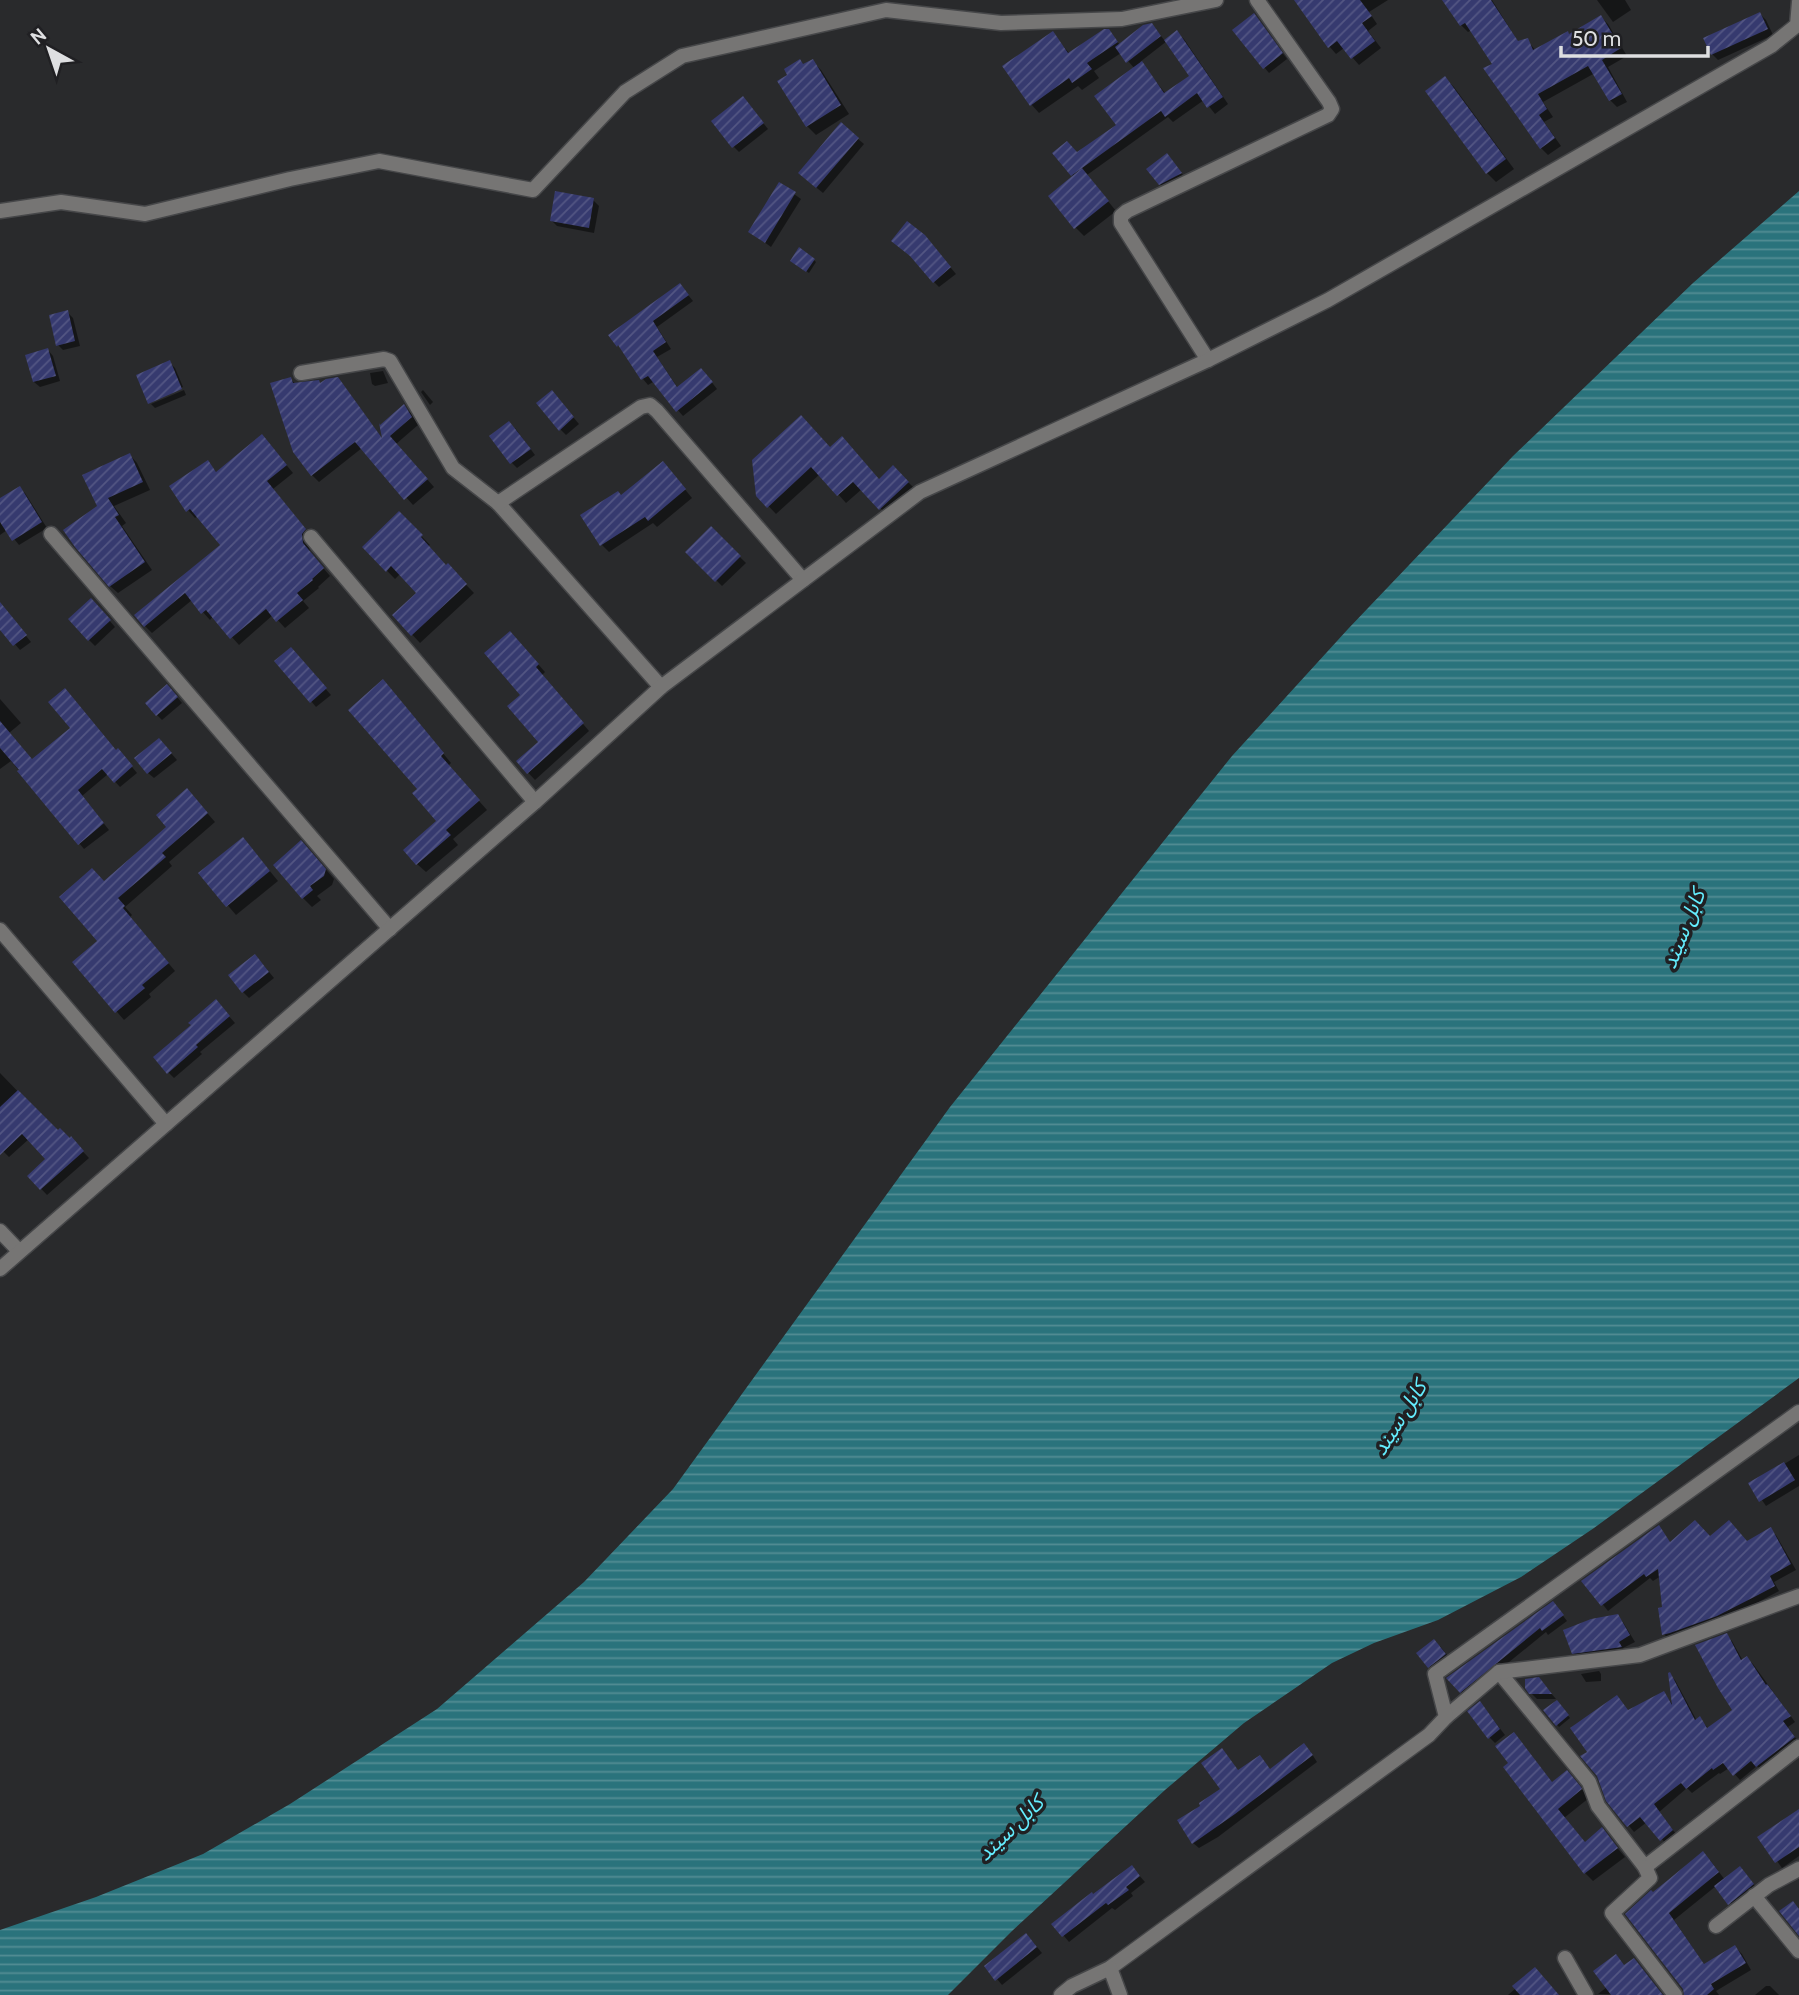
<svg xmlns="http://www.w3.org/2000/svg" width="1799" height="1995" viewBox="0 0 1799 1995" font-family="Cabin,'Noto Sans Arabic',sans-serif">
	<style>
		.water { fill: url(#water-rules) }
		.shadow { fill: #0007; fill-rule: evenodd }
		.building { fill: url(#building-hatch) }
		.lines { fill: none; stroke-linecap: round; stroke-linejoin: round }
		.minor-casing { stroke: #464749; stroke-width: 17 }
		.tertiary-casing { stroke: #464749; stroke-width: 17 }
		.minor { stroke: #767574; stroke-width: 14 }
		.tertiary { stroke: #767574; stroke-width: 14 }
		.labels { text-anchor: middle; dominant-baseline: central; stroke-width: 7; stroke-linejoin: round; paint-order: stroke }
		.water-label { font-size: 21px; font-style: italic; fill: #64edfe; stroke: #202023 }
	</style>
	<defs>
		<pattern id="water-rules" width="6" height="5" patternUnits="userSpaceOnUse" patternTransform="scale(1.75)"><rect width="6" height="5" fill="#2a737c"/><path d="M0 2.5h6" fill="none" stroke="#538d94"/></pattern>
		<pattern id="building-hatch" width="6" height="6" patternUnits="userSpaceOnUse" patternTransform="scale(1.75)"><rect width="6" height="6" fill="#363a6f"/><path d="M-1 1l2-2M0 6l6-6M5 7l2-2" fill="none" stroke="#535683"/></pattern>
	</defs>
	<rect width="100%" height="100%" fill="#292a2c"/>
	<!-- water -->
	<polygon class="water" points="1799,191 1799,1378 1594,1528 1521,1577 1438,1620 1374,1643 1332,1663 1244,1723 1165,1790 1012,1931 948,1995 0,1995 0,1930 96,1897 203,1854 290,1804 437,1709 584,1582 673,1489 950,1107 1232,756 1348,629 1513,456 1693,283"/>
	<!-- shadow -->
	<g class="shadow">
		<polygon points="1300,0 1388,0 1369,12 1377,24 1368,31 1381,48 1359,65 1344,48 1336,54 1329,46"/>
		<polygon points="1444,0 1492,0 1519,43 1527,40 1536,51 1570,36 1601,17 1608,24 1627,56 1608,67 1627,102 1617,107 1610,100 1595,73 1543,102 1553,117 1544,122 1561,146 1548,155 1541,148 1495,65 1472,30 1468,32 1461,25"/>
		<polygon points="1597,0 1625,0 1631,10 1613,22"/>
		<polygon points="1760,14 1766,20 1773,35 1718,60 1712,54"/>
		<polygon points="1254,15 1287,59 1269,73 1264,67"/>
		<path d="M 1108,31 L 1120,45 L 1157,31 L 1165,41 L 1177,32 L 1184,39 L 1228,104 L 1215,114 L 1204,100 L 1173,122 L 1168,117 L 1087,175 L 1116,211 L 1084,236 L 1076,228 L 1074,177 L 1055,153 L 1078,154 L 1118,126 L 1135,69 L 1121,53 L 1094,71 L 1099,78 L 1082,90 L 1078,86 L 1039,113 L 1031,104 L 1052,33 L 1070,54 ZM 1167,41 L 1192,76 L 1166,94 L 1140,62 Z"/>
		<polygon points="812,61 821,70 849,114 816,135 807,126 804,66"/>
		<polygon points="1445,78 1454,87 1514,169 1496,182 1487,173"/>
		<polygon points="748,104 768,129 739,152 734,147"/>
		<polygon points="858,139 864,144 823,193 806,179"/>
		<polygon points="1172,161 1186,179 1166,190 1160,184"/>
		<polygon points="780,184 801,199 771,247 750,232"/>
		<polygon points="593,200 599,206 594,233 557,226 552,221"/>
		<polygon points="930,243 956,274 939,287 934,282"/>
		<polygon points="814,260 816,262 809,273 794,263"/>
		<polygon points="680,285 693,301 657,327 671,349 657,357 678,388 707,376 717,389 683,416 653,382 648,385 643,379 624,351 610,335"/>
		<polygon points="67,312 73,318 80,346 63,350 58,345"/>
		<polygon points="48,350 53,356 60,381 40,387 34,382"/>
		<polygon points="169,362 175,368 183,387 150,401"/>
		<polygon points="383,371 388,383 375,386 372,384 370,373"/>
		<polygon points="337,378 344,386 384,441 404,407 411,413 418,425 396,444 434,487 413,505 362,448 319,482 312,475 290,379 296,384 321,384"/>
		<polygon points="184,390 186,395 155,408 151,404"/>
		<polygon points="423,390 433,402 430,405 421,392"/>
		<polygon points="557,398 579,424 566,435 560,429"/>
		<polygon points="515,428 535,455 517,468 512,463"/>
		<polygon points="269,444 293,473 273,489 312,538 308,542 310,552 330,576 318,587 319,588 303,601 309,608 285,628 273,615 239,645 213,616 210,620 192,600 152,633 145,626 223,546 198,516 195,518 188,510 208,462 217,473"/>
		<polygon points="830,449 879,480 893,467 916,490 888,516 862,489 846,503 820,474 776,514 758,495"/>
		<polygon points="130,455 137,463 150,490 114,506 126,523 122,526 152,570 118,593 110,586 99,507"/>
		<polygon points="670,471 692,498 657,527 653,523 609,552 601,544 622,497"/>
		<polygon points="20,488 25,493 47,528 19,545 7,530 0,535 0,500"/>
		<polygon points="399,513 430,545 428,546 447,567 448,566 474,593 420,643 394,615 418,593 400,574 395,579 364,547"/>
		<polygon points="711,529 746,563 722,586 688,552"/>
		<polygon points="0,604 31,642 20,650 0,627"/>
		<polygon points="97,606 115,627 95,646 89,640"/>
		<polygon points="517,640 545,672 542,675 589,731 535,780 518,762 541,742 522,695"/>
		<polygon points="296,655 331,695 316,707 311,701"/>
		<polygon points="391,690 451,763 448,766 487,810 453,839 458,845 426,872 417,864 439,821 419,789"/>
		<polygon points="173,692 182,703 162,720 157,715"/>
		<polygon points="0,699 21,723 9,733 32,761 117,752 123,756 137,773 120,787 108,774 82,796 109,830 84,849 11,761 0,769"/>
		<polygon points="165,746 177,760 154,778 148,773"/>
		<polygon points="195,799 215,822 169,862 172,866 125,907 132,915 130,917 175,971 149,994 151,997 124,1020 74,962 99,941 104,883 169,827"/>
		<polygon points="251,848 278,881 236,915 200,873"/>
		<polygon points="310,851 334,879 332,885 317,896 321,900 312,907 303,898"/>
		<polygon points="261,962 274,978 249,998 243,992"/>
		<polygon points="221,1007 235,1023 200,1052 202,1054 174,1078 168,1072"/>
		<polygon points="0,1073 58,1133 70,1140 71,1139 89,1158 47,1195 29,1176 48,1159 29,1139 9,1157 0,1148"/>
		<polygon points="1799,1455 1799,1486 1766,1506 1751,1484"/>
		<polygon points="1659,1527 1671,1544 1710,1538 1747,1543 1770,1529 1776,1535 1796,1570 1774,1582 1779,1591 1723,1621 1669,1640 1664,1634 1664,1608 1661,1576 1653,1581 1650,1578 1608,1611 1584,1581"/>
		<polygon points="1558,1609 1567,1621 1548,1635 1546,1632 1466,1697 1461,1692"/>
		<polygon points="1617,1616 1623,1622 1635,1642 1623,1648 1626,1653 1579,1658 1573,1653"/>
		<polygon points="1726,1635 1732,1641 1743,1661 1747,1658 1753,1664 1795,1722 1788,1727 1799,1743 1763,1771 1757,1766 1740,1780 1729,1768 1720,1774 1719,1773 1692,1793 1687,1788 1658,1813 1678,1836 1667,1845 1647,1822 1634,1832 1608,1800 1629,1712 1663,1693 1675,1707 1670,1675 1675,1680 1697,1721 1700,1719 1709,1729 1735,1710"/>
		<polygon points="1440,1646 1451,1660 1435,1672 1429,1667"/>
		<polygon points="1599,1671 1601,1674 1601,1681 1586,1682 1581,1674"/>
		<polygon points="1544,1685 1556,1699 1537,1699 1531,1693"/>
		<polygon points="1557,1702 1570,1718 1559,1727 1545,1711"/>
		<polygon points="1485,1709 1505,1735 1495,1743 1489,1737"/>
		<polygon points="1310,1751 1317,1762 1218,1837 1199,1848 1193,1843 1203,1806 1239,1772 1271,1770"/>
		<polygon points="1505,1767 1553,1783 1575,1781 1589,1798 1564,1818 1586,1844 1602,1830 1625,1857 1593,1881 1585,1873"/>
		<polygon points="1799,1811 1799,1856 1782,1868 1760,1838"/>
		<polygon points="1710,1860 1725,1880 1740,1868 1762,1894 1738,1912 1716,1886 1674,1920 1705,1966 1735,1947 1742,1954 1751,1970 1716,1991 1719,1995 1688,1995 1653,1894"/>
		<polygon points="1137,1873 1145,1882 1131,1893 1133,1896 1115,1910 1112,1908 1069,1942 1054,1924 1093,1896"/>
		<polygon points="1032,1941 1042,1953 1002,1985 997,1979"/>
		<polygon points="1640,1966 1663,1995 1598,1994 1607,1987 1625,1967"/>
		<polygon points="1766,1986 1770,1986 1779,1995 1755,1995"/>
		<polygon points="1516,1988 1559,1995 1508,1995"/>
	</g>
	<!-- building -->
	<g class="building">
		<polygon points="1294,0 1360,0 1372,16 1362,23 1375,41 1351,59 1337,41 1328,48"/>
		<polygon points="1442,0 1491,0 1518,41 1528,38 1533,50 1568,31 1569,34 1601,15 1621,48 1602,60 1622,94 1609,101 1588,66 1538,94 1547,109 1539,115 1555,138 1540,149 1483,68 1492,64 1465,23 1460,26"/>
		<polygon points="1760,12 1768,29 1711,55 1703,38"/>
		<polygon points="1254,13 1283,53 1263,69 1232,30"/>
		<polygon points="1152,23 1161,36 1126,63 1115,47 1143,25"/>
		<polygon points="1104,29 1109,29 1118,42 1087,63 1092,69 1072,83 1069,78 1030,106 1002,66 1053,31 1068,53"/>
		<polygon points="1177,30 1223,97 1207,108 1197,93 1165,117 1161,111 1071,176 1052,153 1067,141 1077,152 1116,125 1094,96 1142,61 1164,93 1189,76 1164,40"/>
		<polygon points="800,59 803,64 813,59 841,105 806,127 777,81 787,75 784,69"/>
		<polygon points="1445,76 1506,159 1486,174 1425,91"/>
		<polygon points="743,96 764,123 732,148 711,121"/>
		<polygon points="841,122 859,138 816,188 798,173"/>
		<polygon points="1167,153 1182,173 1159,185 1146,169"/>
		<polygon points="1082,168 1109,201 1074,229 1048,196"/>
		<polygon points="779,182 796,192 765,243 748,232"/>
		<polygon points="555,191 594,198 589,228 550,221"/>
		<polygon points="907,221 925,235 951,267 933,283 910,256 891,241"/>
		<polygon points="799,247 815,259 806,272 790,261"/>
		<polygon points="680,283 689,295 653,321 666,342 653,351 677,387 701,368 713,382 676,412 648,376 641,380 618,345 617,347 608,335"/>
		<polygon points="68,310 75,341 56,346 49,315"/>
		<polygon points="48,348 56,376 33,382 25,355"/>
		<polygon points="170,360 182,389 148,404 136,375"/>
		<polygon points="291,377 293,383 319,380 320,383 326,379 338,377 382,438 379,423 380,425 404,404 412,417 390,436 428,479 404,500 355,442 311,476 293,452 270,383"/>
		<polygon points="552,390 574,417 559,431 536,403"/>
		<polygon points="801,415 830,447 842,436 879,479 893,465 909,482 879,510 853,482 837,496 811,467 767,508 756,496 752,460"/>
		<polygon points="509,421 531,449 510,464 489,436"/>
		<polygon points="262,434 287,465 267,481 306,529 302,534 303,543 324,568 312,579 313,580 297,593 303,600 276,622 266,609 230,639 206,610 201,614 185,593 144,627 134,615 220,545 190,509 186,512 169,486 208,460 216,472"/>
		<polygon points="130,453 143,482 108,498 119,515 115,517 145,562 109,587 75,547 63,530 97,506 82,475"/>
		<polygon points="663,461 686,489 648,521 645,517 600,546 580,515 618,491 621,495"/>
		<polygon points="20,486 42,522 12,541 0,522 0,498"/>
		<polygon points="399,511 423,535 421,537 446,565 448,563 467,584 411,636 392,615 416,593 391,566 386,572 362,547"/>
		<polygon points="711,526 741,556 715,582 685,552"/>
		<polygon points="91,598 111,620 88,641 68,619"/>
		<polygon points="0,602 27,635 13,646 0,630"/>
		<polygon points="510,631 539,664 536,667 584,723 527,774 516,761 538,742 507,706 520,695 484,653"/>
		<polygon points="291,647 327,688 310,703 274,661"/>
		<polygon points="383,679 444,753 441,756 480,800 446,830 451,835 416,865 403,850 436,821 412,793 417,789 348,710"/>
		<polygon points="167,684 178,697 156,716 145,703"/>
		<polygon points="65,688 116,750 118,748 133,766 114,783 102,769 78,790 104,823 78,845 17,771 19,770 0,748 0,721 32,759 70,728 48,702"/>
		<polygon points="159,738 172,753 147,774 134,758"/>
		<polygon points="187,788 208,813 162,853 166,857 118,898 125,906 123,908 169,963 142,985 145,988 115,1013 72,962 97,941 59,897 92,868 104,881 166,827 156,815"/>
		<polygon points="243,837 270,871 226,907 198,873"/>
		<polygon points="301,840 326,869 324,876 310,886 313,890 302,899 273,865"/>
		<polygon points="255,954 269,972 242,993 228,975"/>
		<polygon points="216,999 230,1016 196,1045 198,1047 167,1074 153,1057 191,1025 188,1023"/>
		<polygon points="18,1090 58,1130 60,1128 70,1138 71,1136 84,1151 40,1190 27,1176 45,1159 22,1134 0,1155 0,1107"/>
		<polygon points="1784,1462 1795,1480 1759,1502 1748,1483"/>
		<polygon points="1695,1520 1710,1536 1729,1520 1747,1541 1771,1527 1791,1564 1770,1576 1775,1586 1758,1595 1717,1616 1670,1633 1662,1635 1658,1608 1662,1607 1658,1569 1646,1577 1644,1574 1601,1606 1581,1581 1659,1525 1670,1542"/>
		<polygon points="1553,1601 1564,1615 1542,1631 1540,1628 1460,1693 1446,1678"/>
		<polygon points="1618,1614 1630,1635 1619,1642 1622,1647 1572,1654 1563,1630 1591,1619"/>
		<polygon points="1727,1633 1741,1660 1747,1656 1766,1685 1767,1684 1791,1716 1783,1721 1795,1737 1756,1767 1751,1761 1733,1776 1723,1763 1713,1770 1712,1768 1686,1789 1681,1783 1654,1804 1673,1830 1660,1841 1640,1817 1627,1827 1606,1801 1597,1776 1580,1756 1587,1752 1570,1728 1617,1695 1628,1710 1664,1691 1672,1705 1668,1673 1670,1672 1695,1720 1700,1716 1707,1728 1732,1710 1718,1688 1695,1645"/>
		<polygon points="1434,1639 1446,1654 1428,1668 1416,1653"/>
		<polygon points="1539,1677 1552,1694 1529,1694 1525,1688 1525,1679"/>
		<polygon points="1557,1700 1569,1715 1556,1726 1543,1710"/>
		<polygon points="1480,1701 1500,1729 1488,1739 1467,1711"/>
		<polygon points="1514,1732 1552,1782 1567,1770 1581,1787 1582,1789 1558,1809 1585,1842 1602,1827 1618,1848 1584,1874 1503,1767 1508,1763 1495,1746"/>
		<polygon points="1304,1743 1313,1755 1235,1814 1192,1844 1177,1820 1200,1806 1199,1803 1220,1789 1201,1763 1222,1748 1238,1770 1260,1755 1270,1769"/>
		<polygon points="1799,1809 1799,1847 1775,1863 1757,1837"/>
		<polygon points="1703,1851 1719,1872 1669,1913 1704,1964 1735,1945 1746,1963 1711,1984 1714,1989 1707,1995 1684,1995 1683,1989 1625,1914 1651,1890 1653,1892 1668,1880"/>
		<polygon points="1132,1865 1140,1876 1126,1887 1129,1890 1108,1905 1106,1903 1062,1937 1051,1924 1092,1892 1093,1894"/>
		<polygon points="1740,1866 1754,1884 1728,1905 1714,1886"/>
		<polygon points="1793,1901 1799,1909 1799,1936 1779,1911"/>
		<polygon points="1026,1933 1037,1947 995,1981 984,1966"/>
		<polygon points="1616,1954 1624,1965 1634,1958 1663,1995 1611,1995 1593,1971"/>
		<polygon points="1535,1967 1559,1995 1520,1995 1512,1986"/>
	</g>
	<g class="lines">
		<defs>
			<g id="minor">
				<polyline points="1208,360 1121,223 1121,216 1127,211 1328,115 1332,109 1329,102 1257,0"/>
				<polyline points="301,373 384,359 390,361 453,468 498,503 661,687"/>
				<polyline points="498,503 641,407 650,405 657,411 803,580"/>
				<polyline points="51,534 390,929"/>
				<polyline points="311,537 535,802"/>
				<polyline points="0,930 166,1124"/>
				<polyline points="0,1231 19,1251"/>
				<polyline points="0,1269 535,802 661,687 920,492 1208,360 1328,300 1771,46 1797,25 1799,2"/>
				<polyline points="1499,1672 1589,1782 1598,1806 1645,1867 1799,1747"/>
				<polyline points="1446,1717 1499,1672 1640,1655 1799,1596"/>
				<polyline points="1645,1867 1650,1878 1612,1913 1675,1995"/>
				<polyline points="1754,1896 1799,1951"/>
				<polyline points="1716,1926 1769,1885 1799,1869"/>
				<polyline points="1565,1958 1586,1995"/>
				<polyline points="1061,1995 1072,1986 1110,1968 1429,1735 1446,1717 1435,1674 1799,1412"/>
			</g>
			<g id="tertiary">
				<polyline points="0,211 61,202 145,214 290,179 379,161 533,190 625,92 682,56 886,10 1001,23 1122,19 1216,0"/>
				<polyline points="1110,1968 1120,1995"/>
			</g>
		</defs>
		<!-- minor casing -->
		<use href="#minor" class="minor-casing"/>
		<!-- tertiary casing -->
		<use href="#tertiary" class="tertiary-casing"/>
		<!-- minor -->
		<use href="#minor" class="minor"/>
		<!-- tertiary -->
		<use href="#tertiary" class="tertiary"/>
	</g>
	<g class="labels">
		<!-- water labels -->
		<g class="water-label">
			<text transform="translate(1683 929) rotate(-68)">کابل سيند</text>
			<text transform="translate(1399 1418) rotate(-58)">کابل سيند</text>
			<text transform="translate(1010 1828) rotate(-44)">کابل سيند</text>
		</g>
	</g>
	<!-- north arrow -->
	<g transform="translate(49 49) rotate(320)" stroke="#202023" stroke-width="5" paint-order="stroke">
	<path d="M0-5L12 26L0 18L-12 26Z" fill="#dedfe1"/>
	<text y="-10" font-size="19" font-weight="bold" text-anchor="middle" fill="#dedfe1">N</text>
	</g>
	<!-- scale -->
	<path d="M1561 46v10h147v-10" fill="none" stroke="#dedfe1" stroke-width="3.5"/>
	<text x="1572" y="46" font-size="21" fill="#dedfe1" stroke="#202023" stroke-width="5" paint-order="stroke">50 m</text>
</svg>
